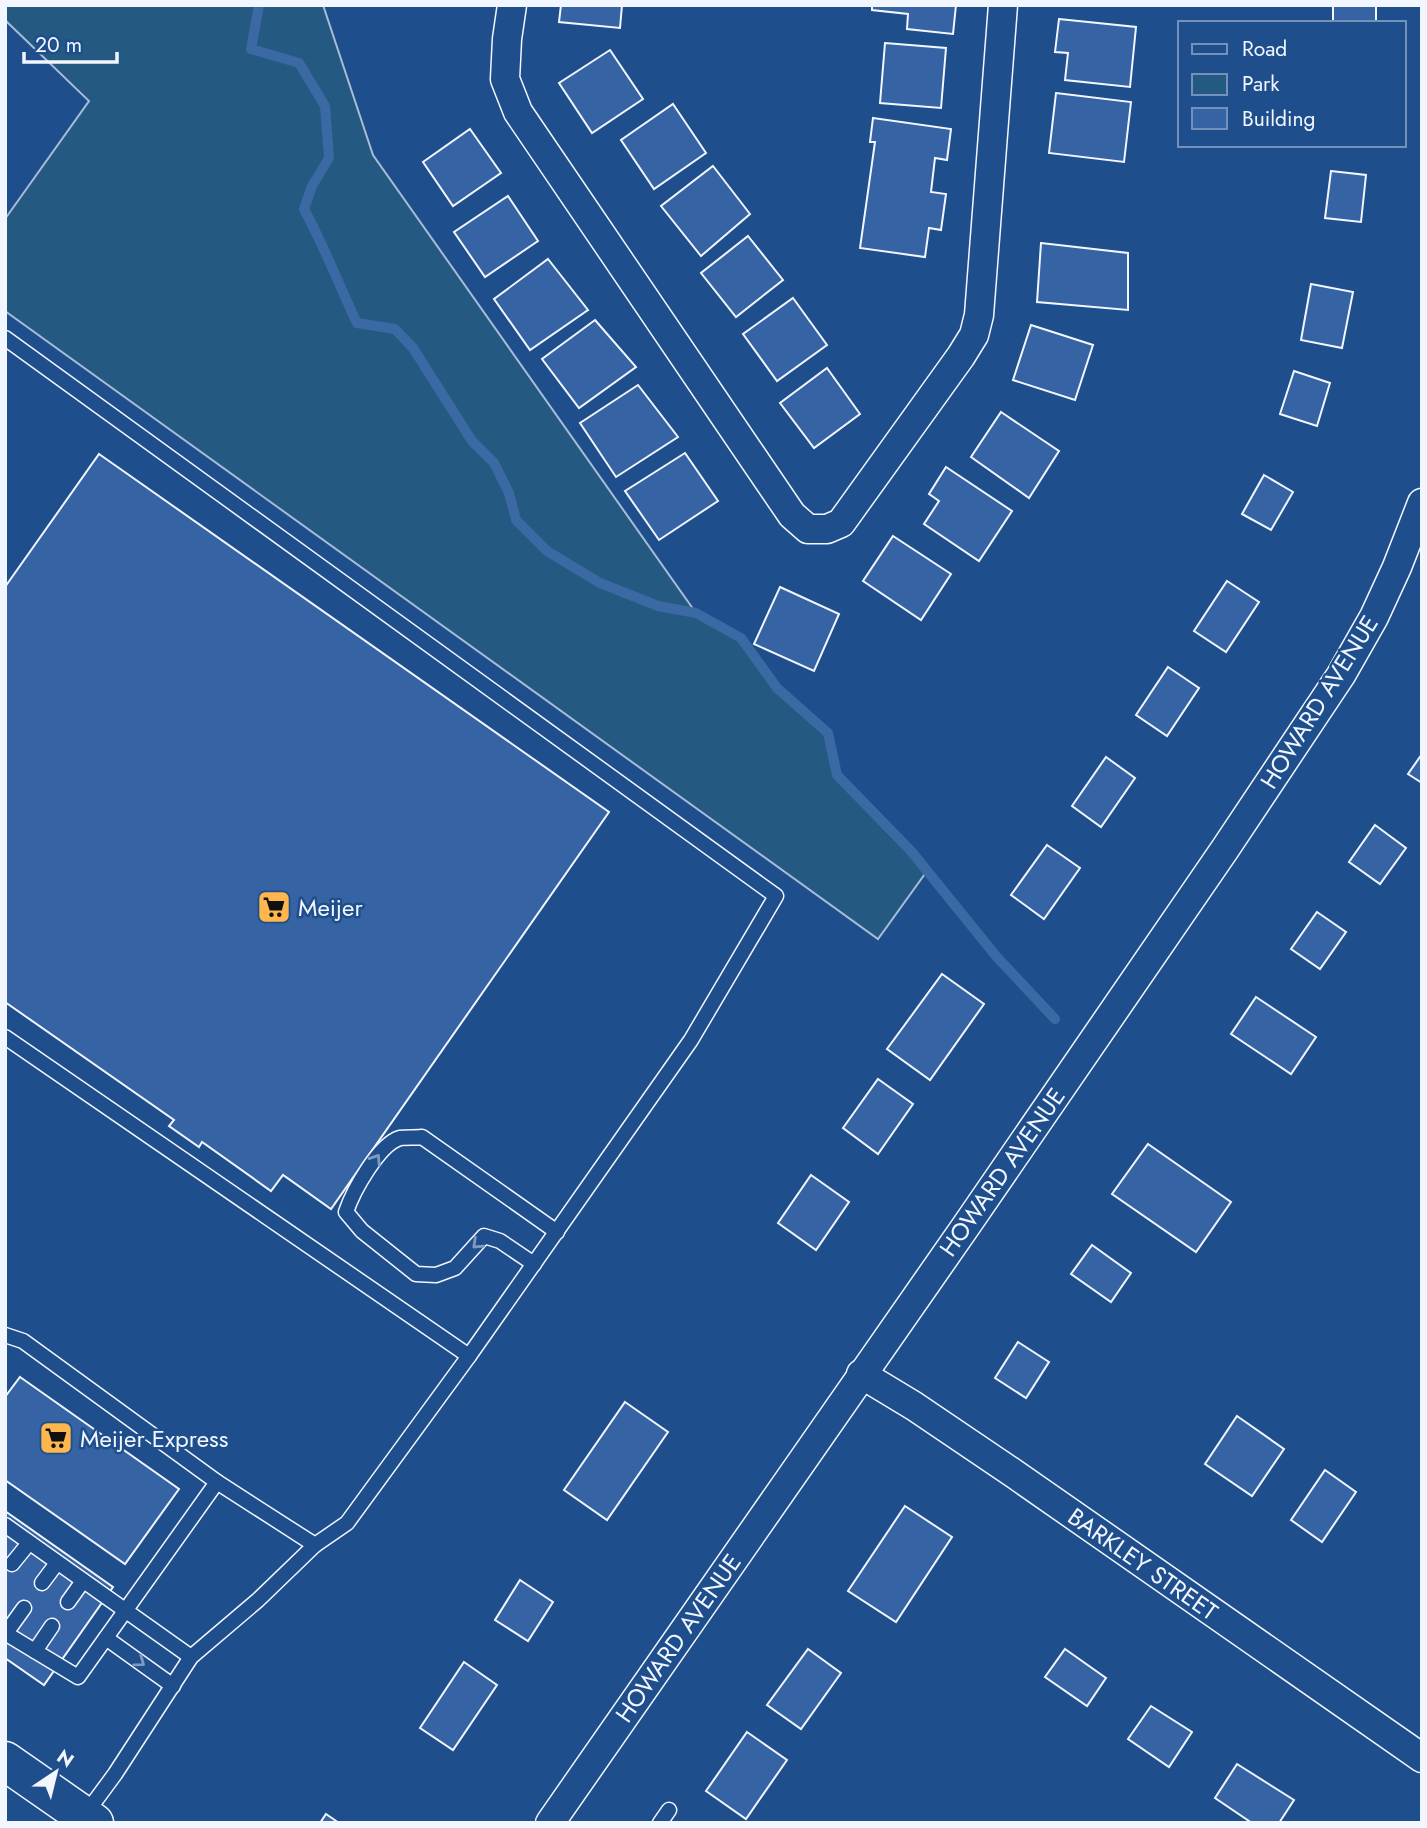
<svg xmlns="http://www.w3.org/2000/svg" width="1427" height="1828" viewBox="0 0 1427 1828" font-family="Jost,sans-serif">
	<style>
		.green { fill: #245a82; stroke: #a8bbd7; stroke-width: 2 }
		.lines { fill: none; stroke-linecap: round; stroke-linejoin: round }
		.stream { stroke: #3b69a3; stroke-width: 10 }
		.building { fill: #3563a3; stroke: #f2f6ff; stroke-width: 2 }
		.lane-casing { stroke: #f2f6ff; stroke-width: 17 }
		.street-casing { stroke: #f2f6ff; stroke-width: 31 }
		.primary-casing { stroke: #f2f6ff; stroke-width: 41 }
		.lane { stroke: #1f4e8c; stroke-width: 14 }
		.street { stroke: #1f4e8c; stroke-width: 28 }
		.primary { stroke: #1f4e8c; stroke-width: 38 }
		.oneway { stroke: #7e9ac0 }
		.labels { text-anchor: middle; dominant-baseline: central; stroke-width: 5; stroke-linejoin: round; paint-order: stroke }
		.street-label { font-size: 24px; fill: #f2f6ff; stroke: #1f4e8c }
		.poi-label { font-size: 24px; fill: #f2f6ff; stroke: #1f4e8c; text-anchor: start }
	</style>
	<rect width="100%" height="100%" fill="#1f4e8c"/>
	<!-- green -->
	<polygon class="green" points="5,5 323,5 373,155 696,613 741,638 777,688 828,733 837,775 911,851 927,871 878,939 5,311 5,219 89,101 5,20"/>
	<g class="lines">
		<!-- stream -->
		<path class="stream" d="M 259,5 L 251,49 L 299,63 L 325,106 L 329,158 L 312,186 L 304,209 C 324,246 339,285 357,323 L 395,329 L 413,348 L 472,441 L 494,463 L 509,493 L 516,520 L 547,551 L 600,583 L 658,606 L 696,613 L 741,638 L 777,688 L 828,733 L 837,775 L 911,851 L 996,956 L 1055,1019"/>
	</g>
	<!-- building -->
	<g class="building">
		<polygon points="561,5 622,5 620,28 559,22"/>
		<polygon points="872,5 956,5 953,34 907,29 908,14 872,10"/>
		<rect x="1333" y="5" width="43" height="18"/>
		<polygon points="1059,19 1136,27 1130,87 1065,80 1068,53 1055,52"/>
		<polygon points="885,43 946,48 941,108 880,103"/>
		<polygon points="610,50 643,99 592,133 559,83"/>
		<polygon points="1056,93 1131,102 1124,162 1049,153"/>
		<polygon points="673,104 706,153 654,189 621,140"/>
		<polygon points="873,118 951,129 947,160 935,158 931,192 946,194 941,230 929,228 925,257 860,248 875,142 870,142"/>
		<polygon points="470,129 501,173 453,206 423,162"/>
		<polygon points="713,166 750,214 701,256 661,206"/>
		<polygon points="1331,171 1366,175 1361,222 1325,218"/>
		<polygon points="508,196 538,241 485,277 454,232"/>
		<polygon points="748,236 783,280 736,317 701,273"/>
		<polygon points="1041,243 1128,253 1128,310 1037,302"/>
		<polygon points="548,259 588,310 530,350 494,299"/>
		<polygon points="1311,284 1353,292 1342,348 1301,340"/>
		<polygon points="793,298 827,345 777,381 743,334"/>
		<polygon points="595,320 636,367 579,408 542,359"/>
		<polygon points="1031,325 1093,345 1075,400 1013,380"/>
		<polygon points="827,368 860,414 814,448 780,403"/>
		<polygon points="1294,371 1330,383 1317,426 1280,414"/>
		<polygon points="638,385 678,437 616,477 580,423"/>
		<polygon points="1001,412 1059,451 1029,498 971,457"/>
		<polygon points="685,453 718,501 659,540 625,491"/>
		<polygon points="99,454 609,812 331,1209 283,1175 271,1191 202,1142 199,1147 169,1126 174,1120 5,1002 5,587"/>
		<polygon points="946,467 1012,511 979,561 924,524 939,501 929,494"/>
		<polygon points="1264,475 1293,492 1271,530 1242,514"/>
		<polygon points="893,536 951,574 921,620 863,581"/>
		<polygon points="1227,581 1259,602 1226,652 1194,631"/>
		<polygon points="780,587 839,614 814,671 754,644"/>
		<polygon points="1168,667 1199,688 1167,736 1136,715"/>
		<polygon points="1422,754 1422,783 1408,774"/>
		<polygon points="1106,757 1135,778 1101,827 1072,806"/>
		<polygon points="1375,825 1406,848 1380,884 1349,862"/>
		<polygon points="1047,845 1080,868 1044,919 1011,895"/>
		<polygon points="1317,912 1346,932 1320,969 1291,949"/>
		<polygon points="942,974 984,1004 930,1080 887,1049"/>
		<polygon points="1256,997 1316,1037 1291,1074 1231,1034"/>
		<polygon points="878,1079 913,1104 878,1154 843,1128"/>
		<polygon points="1148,1144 1231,1202 1196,1252 1112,1194"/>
		<polygon points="811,1175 849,1202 816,1250 778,1223"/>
		<polygon points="1092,1245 1131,1273 1111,1302 1071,1274"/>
		<polygon points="1018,1342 1049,1362 1026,1398 995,1378"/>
		<polygon points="20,1377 179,1489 125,1564 5,1480 5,1397"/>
		<polygon points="625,1402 668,1432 607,1520 564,1490"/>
		<polygon points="1237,1416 1284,1449 1252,1496 1205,1464"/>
		<polygon points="1325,1470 1356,1492 1322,1542 1291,1520"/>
		<polygon points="905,1506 952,1537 896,1622 848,1591"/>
		<polygon points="5,1511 113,1587 44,1685 5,1658"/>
		<polygon points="520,1580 553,1602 528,1641 495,1620"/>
		<polygon points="808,1649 841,1673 801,1729 767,1705"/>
		<polygon points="1065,1649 1106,1678 1087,1706 1045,1677"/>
		<polygon points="464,1662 497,1685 453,1750 420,1728"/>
		<polygon points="1151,1706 1192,1732 1169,1767 1128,1739"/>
		<polygon points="747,1732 787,1760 746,1819 706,1791"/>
		<polygon points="1237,1764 1294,1800 1279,1823 1252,1823 1215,1798"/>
		<polygon points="326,1814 339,1823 320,1823"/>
	</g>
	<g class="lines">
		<defs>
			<g id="lane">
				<polyline points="5,338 776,896 691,1040 469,1356"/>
				<polyline points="5,1037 469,1356 347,1523 315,1545"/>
				<path d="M 534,1264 L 500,1241 L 484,1236 L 455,1268 L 436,1275 L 416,1274 L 362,1231 L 346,1212 C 353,1191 379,1144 400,1138 C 407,1137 416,1138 422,1137 L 557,1232"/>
				<polyline points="5,1335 23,1341 217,1482 78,1677 5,1633"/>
				<polyline points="5,1525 191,1657"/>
				<polyline points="12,1564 29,1543"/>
				<polyline points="42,1583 57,1563"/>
				<polyline points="68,1602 83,1581"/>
				<polyline points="6,1633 24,1608"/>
				<polyline points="106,1638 173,1686"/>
				<polyline points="35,1651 52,1626"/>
				<polyline points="84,1816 115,1774 191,1657 258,1600 315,1545 217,1482"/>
				<polyline points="660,1823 669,1810"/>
			</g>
			<g id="street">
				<polyline points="512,5 507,39 505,79 518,112 792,515 808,529 827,529 841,523 961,356 974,335 979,315 1003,5"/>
				<polyline points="861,1374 914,1406 1016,1475 1422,1758"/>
				<polyline points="550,1823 966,1226 1225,849 1341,675 1374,617 1397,567 1422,503"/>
			</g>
			<polyline id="primary" points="5,1761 94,1823"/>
		</defs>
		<!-- lane casing -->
		<use href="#lane" class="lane-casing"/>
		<!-- street casing -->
		<use href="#street" class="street-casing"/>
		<!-- primary casing -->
		<use href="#primary" class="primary-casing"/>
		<!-- lane -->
		<use href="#lane" class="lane"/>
		<!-- street -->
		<use href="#street" class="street"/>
		<!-- primary -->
		<use href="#primary" class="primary"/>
	</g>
	<!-- one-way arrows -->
	<defs><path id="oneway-chevron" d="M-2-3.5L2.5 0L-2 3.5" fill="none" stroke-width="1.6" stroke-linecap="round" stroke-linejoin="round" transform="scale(1.75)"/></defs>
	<g class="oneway">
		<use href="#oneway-chevron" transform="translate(376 1159) rotate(-57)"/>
		<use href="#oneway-chevron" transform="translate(477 1244) rotate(137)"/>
		<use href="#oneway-chevron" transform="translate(140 1662) rotate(36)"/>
	</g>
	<!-- icons -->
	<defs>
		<symbol id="supermarket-square" viewBox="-11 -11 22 22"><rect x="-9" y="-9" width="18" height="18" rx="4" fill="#ffb74d" stroke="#1f4e8c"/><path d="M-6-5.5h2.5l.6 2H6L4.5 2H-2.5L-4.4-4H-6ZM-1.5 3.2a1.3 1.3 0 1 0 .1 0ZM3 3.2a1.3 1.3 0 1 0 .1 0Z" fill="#111"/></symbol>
	</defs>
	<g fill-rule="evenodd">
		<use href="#supermarket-square" x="255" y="888" width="38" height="38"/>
		<use href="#supermarket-square" x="37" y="1419" width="38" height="38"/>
	</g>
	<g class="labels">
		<!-- street labels -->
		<g class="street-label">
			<text transform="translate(1319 702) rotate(-58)">HOWARD AVENUE</text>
			<text transform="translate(1002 1172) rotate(-55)">HOWARD AVENUE</text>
			<text transform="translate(1143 1564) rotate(35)">BARKLEY STREET</text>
			<text transform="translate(678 1638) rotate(-55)">HOWARD AVENUE</text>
		</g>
		<!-- poi labels -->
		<g class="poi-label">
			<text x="298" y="907">Meijer</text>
			<text x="80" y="1438">Meijer Express</text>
		</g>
	</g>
	<!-- border -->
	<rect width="1427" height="1828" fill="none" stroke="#f2f6ff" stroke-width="14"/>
	<!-- legend -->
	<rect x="1178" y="21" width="228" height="126" fill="#1f4e8c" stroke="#7391ba" stroke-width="2"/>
	<rect x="1192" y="44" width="35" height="10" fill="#1f4e8c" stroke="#7391ba" stroke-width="2"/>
	<text x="1242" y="56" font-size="21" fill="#f2f6ff">Road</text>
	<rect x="1192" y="74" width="35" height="21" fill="#245a82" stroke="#7391ba" stroke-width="2"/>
	<text x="1242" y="91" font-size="21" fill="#f2f6ff">Park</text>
	<rect x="1192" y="108" width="35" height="21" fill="#3563a3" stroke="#7391ba" stroke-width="2"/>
	<text x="1242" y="126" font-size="21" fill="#f2f6ff">Building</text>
	<!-- north arrow -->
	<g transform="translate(56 1772) rotate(35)" stroke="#1f4e8c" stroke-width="5" paint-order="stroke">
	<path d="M0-5L12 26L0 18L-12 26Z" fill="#f2f6ff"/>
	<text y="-10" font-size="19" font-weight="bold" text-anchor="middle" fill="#f2f6ff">N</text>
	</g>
	<!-- scale -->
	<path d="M24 52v10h93v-10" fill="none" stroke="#f2f6ff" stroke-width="3.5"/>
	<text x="35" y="52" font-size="21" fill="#f2f6ff" stroke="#1f4e8c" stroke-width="5" paint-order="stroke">20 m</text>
</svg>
